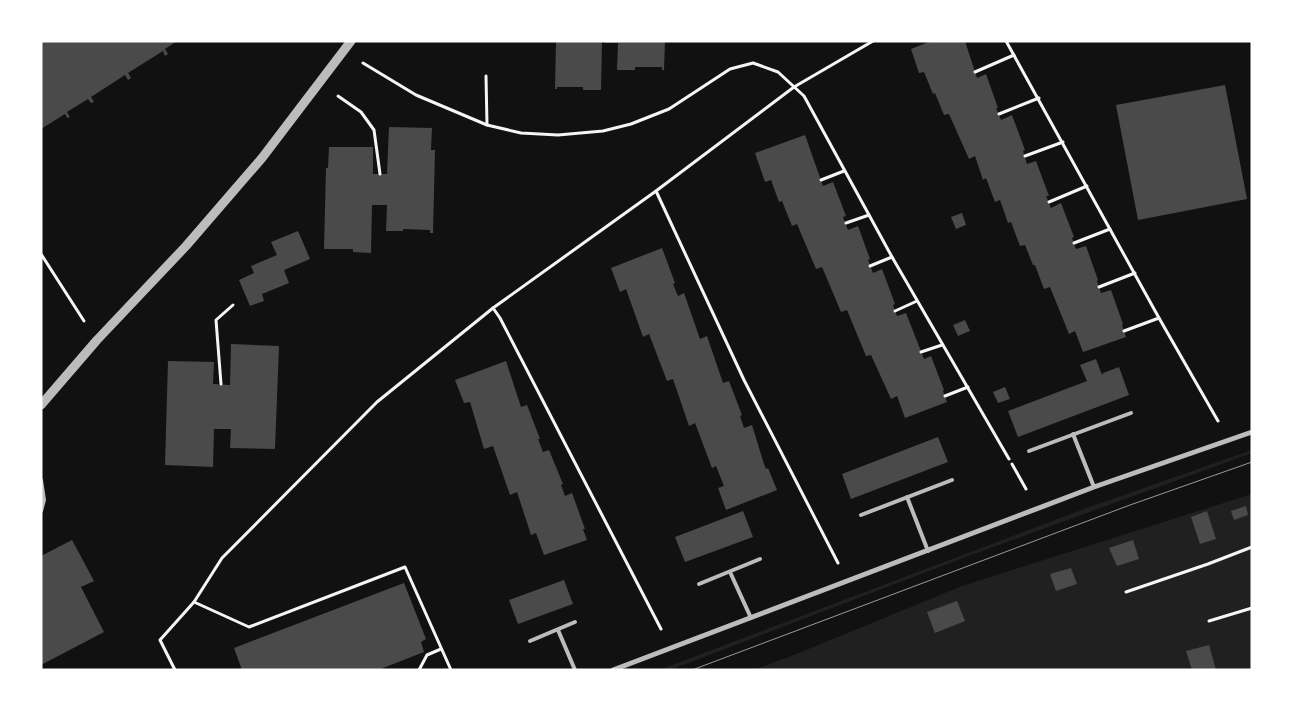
<svg xmlns="http://www.w3.org/2000/svg" width="1293" height="711" viewBox="0 0 1293 711" font-family="Commissioner,sans-serif">
	<style>
		.green { fill: #202020 }
		.building { fill: #4a4a4a }
		.lines { fill: none; stroke-linecap: round; stroke-linejoin: round }
		.path { stroke: #f5f5f5; stroke-width: 3 }
		.service { stroke: #bcbcbc; stroke-width: 4 }
		.minor { stroke: #bcbcbc; stroke-width: 5 }
		.tertiary { stroke: #bcbcbc; stroke-width: 9 }
		.tram { stroke: #9a9a9a; stroke-width: 1 }
	</style>
	<rect width="100%" height="100%" fill="#111"/>
	<!-- green -->
	<g class="green">
		<polygon points="1252,450 1252,453 971,555 670,670 659,670 1084,509"/>
		<polygon points="1252,494 1252,670 753,670 794,655 962,586"/>
	</g>
	<!-- building -->
	<g class="building">
		<polygon points="41,41 177,41 165,49 168,54 165,56 163,51 128,73 131,78 128,80 125,75 91,97 94,102 91,103 88,99 67,112 70,117 67,118 65,114 41,129"/>
		<polygon points="556,41 602,41 601,90 583,90 583,87 557,87 557,89 555,89"/>
		<polygon points="605,41 665,41 664,70 662,70 662,67 635,67 635,70 617,70 618,43 605,43"/>
		<polygon points="931,41 965,41 977,78 986,74 998,108 996,108 1001,120 1012,115 1025,150 1023,151 1027,164 1036,161 1049,196 1046,196 1051,208 1061,203 1074,237 1072,238 1076,249 1086,246 1098,280 1097,281 1101,293 1111,290 1123,324 1122,325 1126,337 1083,352 1075,331 1069,334 1050,287 1044,289 1035,265 1033,265 1025,245 1020,246 1011,222 1008,223 1000,200 995,202 986,178 983,180 975,156 969,159 949,114 944,115 935,93 933,94 924,72 919,73 911,49"/>
		<polygon points="1225,85 1247,199 1138,220 1116,105"/>
		<polygon points="389,127 432,128 431,150 435,150 433,233 430,233 430,230 403,229 403,231 386,231 387,205 372,205 371,253 353,252 353,249 324,249 326,168 328,168 329,147 373,147 373,174 387,174"/>
		<polygon points="805,135 823,186 833,182 846,216 843,217 848,230 858,226 870,259 868,260 873,273 882,269 895,304 893,305 897,316 906,313 924,359 931,356 944,390 943,391 947,402 905,418 897,396 891,399 871,355 866,356 847,310 841,312 822,267 816,269 797,224 792,226 782,201 779,202 771,180 765,182 755,153"/>
		<polygon points="962,213 966,225 956,229 951,217"/>
		<polygon points="298,231 310,259 284,270 289,283 262,294 264,301 250,306 239,280 254,273 251,266 277,255 271,242"/>
		<polygon points="662,248 675,283 673,284 678,296 684,293 700,339 707,336 723,383 729,381 742,415 740,416 744,428 752,425 764,464 766,469 768,468 777,490 726,510 718,488 724,486 716,466 712,468 695,423 689,426 673,379 667,381 649,334 643,337 626,289 620,292 611,268"/>
		<polygon points="965,320 970,331 958,336 953,325"/>
		<polygon points="231,344 279,346 275,449 230,448 231,429 214,429 213,467 165,465 168,361 214,362 213,384 230,385"/>
		<polygon points="1096,359 1102,375 1103,373 1119,367 1129,395 1018,437 1008,411 1087,381 1080,365"/>
		<polygon points="506,361 521,407 527,405 540,439 538,439 543,452 549,450 563,484 561,485 565,496 572,493 585,529 583,529 587,540 544,555 536,533 531,535 517,492 510,495 493,446 484,449 470,402 464,403 455,380"/>
		<polygon points="1005,387 1010,399 998,403 993,392"/>
		<polygon points="938,437 948,462 851,499 842,474"/>
		<polygon points="1246,506 1248,515 1234,520 1231,511"/>
		<polygon points="743,511 753,537 685,562 675,537"/>
		<polygon points="1207,511 1216,539 1200,544 1191,517"/>
		<polygon points="72,540 94,581 81,587 104,632 41,665 41,556"/>
		<polygon points="1133,540 1139,559 1117,566 1109,548"/>
		<polygon points="1071,568 1077,584 1056,591 1050,574"/>
		<polygon points="564,580 573,604 518,624 509,600"/>
		<polygon points="404,583 426,639 421,642 424,652 378,670 242,670 234,648"/>
		<polygon points="957,601 965,621 935,633 927,612"/>
		<polygon points="1209,645 1216,670 1192,670 1186,651"/>
	</g>
	<g class="lines">
		<!-- path -->
		<g class="path">
			<polyline points="1006,41 1159,318 1218,421"/>
			<polyline points="363,63 416,95 487,125 521,133 558,135 603,131 631,124 669,109 730,69 753,63 778,72 804,96 892,257 1009,459"/>
			<polyline points="975,72 1014,55"/>
			<polyline points="486,76 487,125"/>
			<polyline points="338,96 361,112 374,130 380,174"/>
			<polyline points="999,114 1039,98"/>
			<polyline points="1025,156 1063,142"/>
			<polyline points="821,180 844,171"/>
			<polyline points="656,191 744,380 838,563"/>
			<polyline points="1049,202 1087,186"/>
			<polyline points="846,223 869,215"/>
			<polyline points="1074,243 1110,229"/>
			<polyline points="41,254 84,321"/>
			<polyline points="870,266 892,257"/>
			<polyline points="1099,287 1135,273"/>
			<polyline points="493,308 500,318 661,629"/>
			<polyline points="895,311 917,301"/>
			<polyline points="1124,331 1159,318"/>
			<polyline points="921,352 942,345"/>
			<polyline points="221,384 216,320 233,305"/>
			<polyline points="945,396 968,387"/>
			<polyline points="1012,464 1026,489"/>
			<polyline points="1126,592 1208,564 1252,547"/>
			<polyline points="194,602 249,627 405,567 451,670"/>
			<polyline points="1209,621 1252,608"/>
			<polyline points="175,670 160,640 194,602 222,558 377,402 493,308 656,191 794,87 873,41"/>
			<polyline points="419,670 427,655 441,649"/>
		</g>
		<!-- service -->
		<g class="service">
			<polyline points="1073,434 1094,487"/>
			<polyline points="1029,451 1131,413"/>
			<polyline points="41,480 44,500 41,511"/>
			<polyline points="907,497 928,551"/>
			<polyline points="861,515 952,480"/>
			<polyline points="730,572 751,618"/>
			<polyline points="699,584 760,559"/>
			<polyline points="558,630 575,670"/>
			<polyline points="530,641 575,622"/>
		</g>
		<!-- minor -->
		<polyline class="minor" points="613,670 1094,487 1252,432"/>
		<!-- tertiary -->
		<polyline class="tertiary" points="41,405 97,340 186,246 262,158 351,41"/>
		<!-- tram -->
		<polyline class="tram" points="692,670 1130,505 1252,462"/>
	</g>
	<!-- border -->
	<rect width="1293" height="711" fill="none" stroke="#ffffff" stroke-width="85"/>
</svg>
